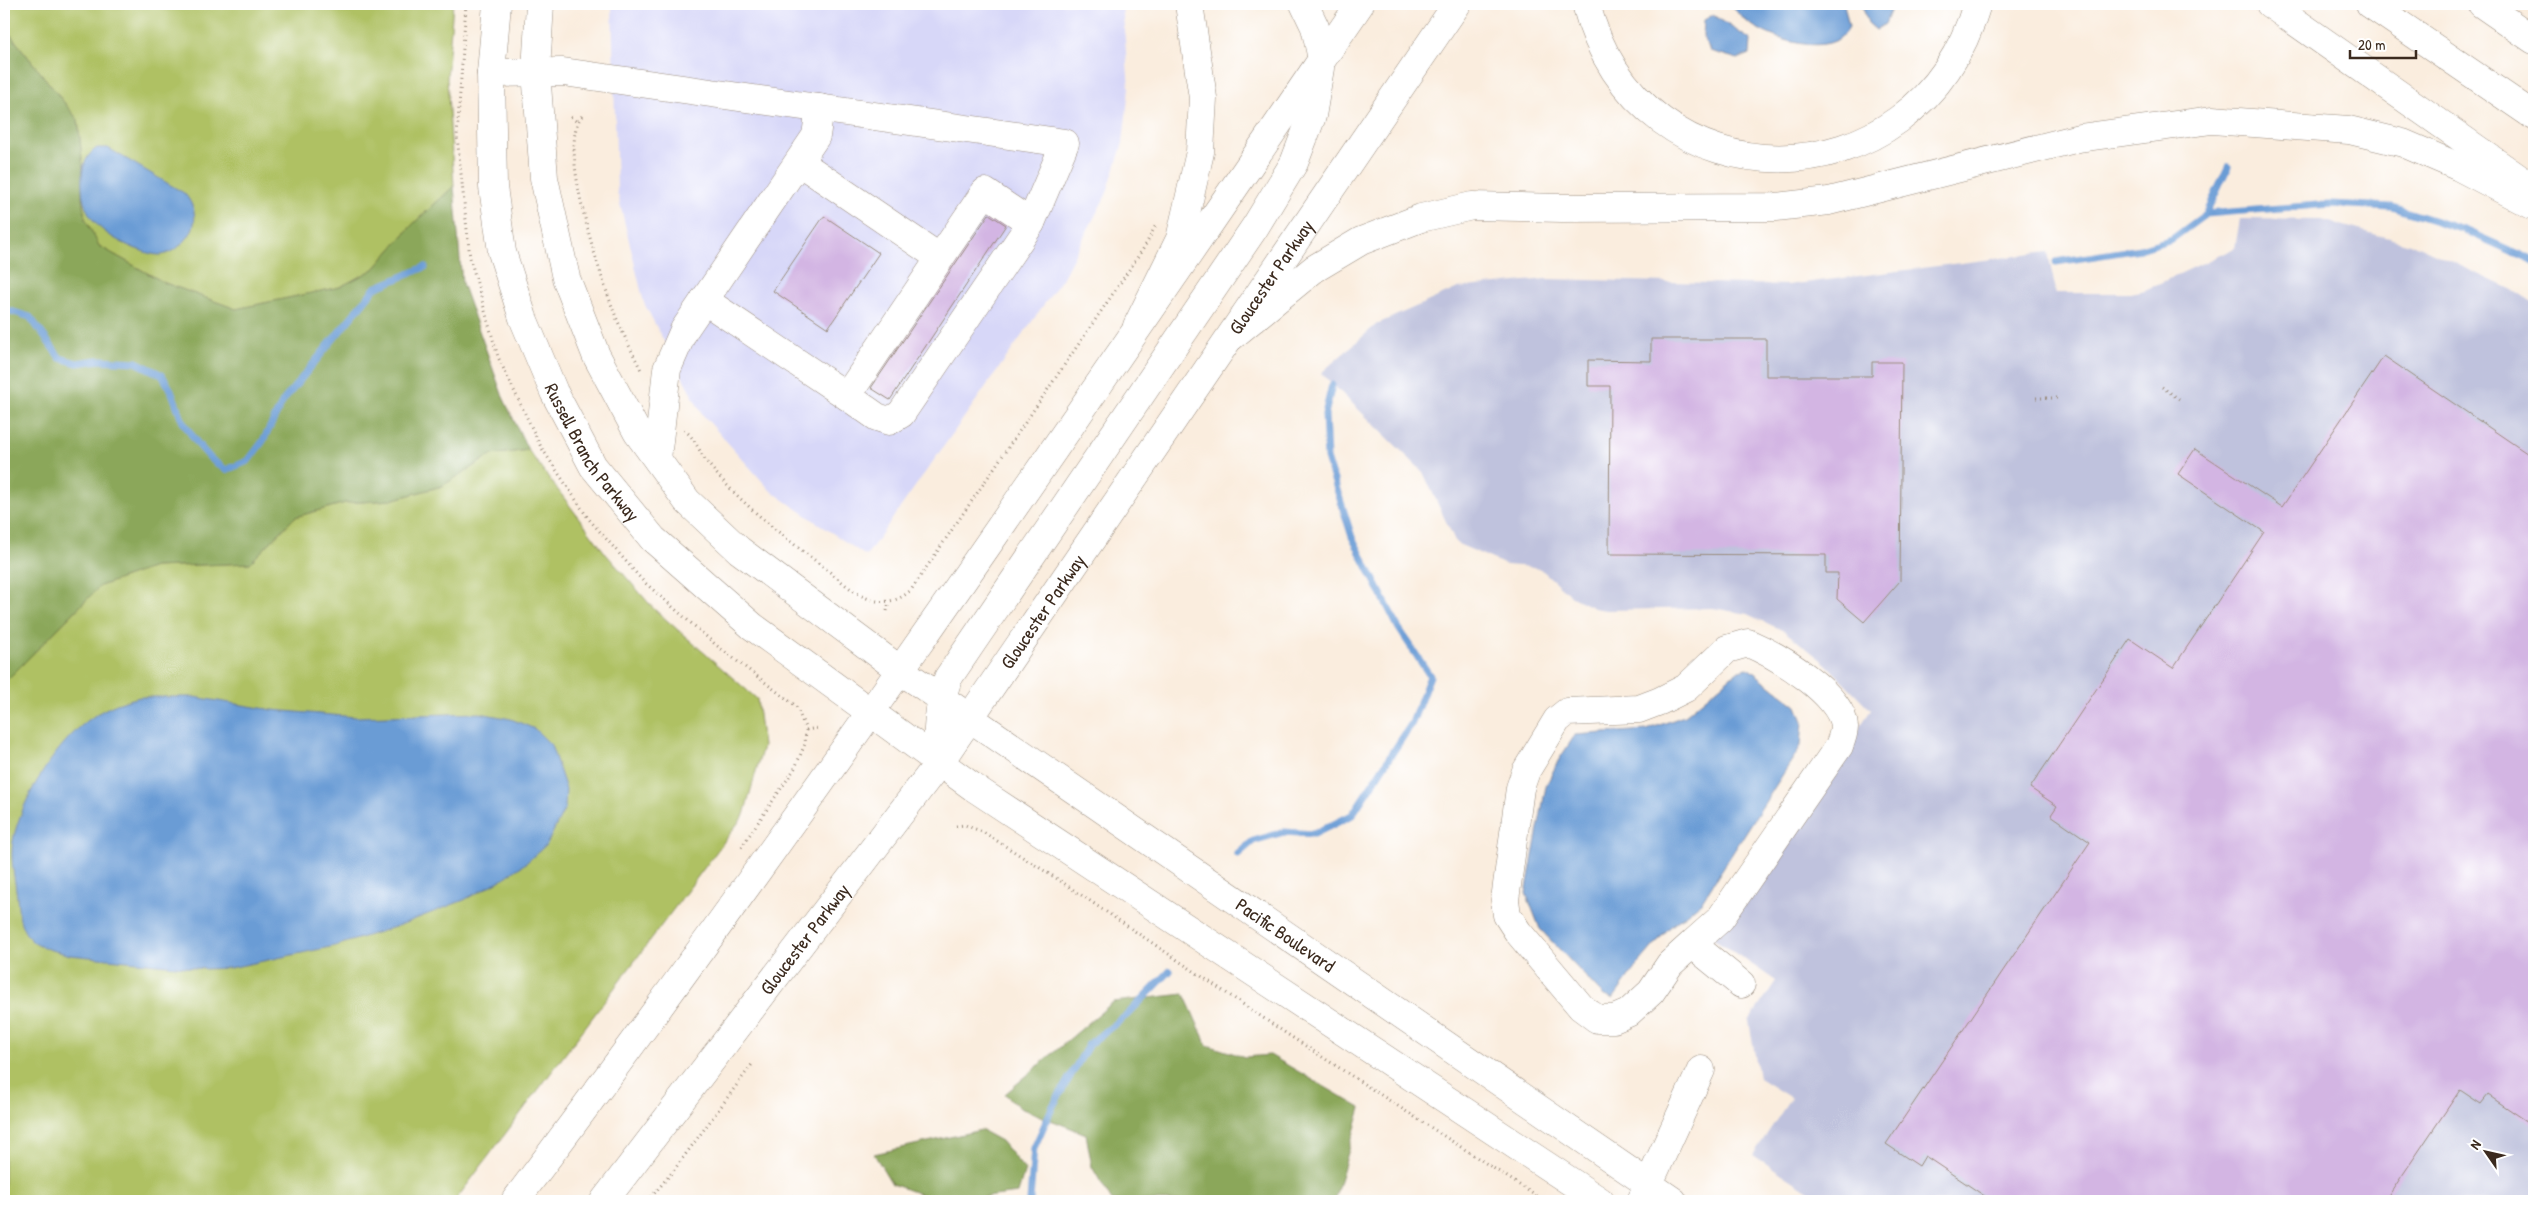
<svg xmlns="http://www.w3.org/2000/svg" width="2538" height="1205" viewBox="0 0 2538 1205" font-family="'Patrick Hand',sans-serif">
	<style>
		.built { fill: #d7d7f8 }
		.industrial { fill: #bfc2dd }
		.green { fill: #afc164; stroke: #757641 }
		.forest { fill: #8ba75a; stroke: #63683c }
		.water { fill: #6b9cd5; stroke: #53637a }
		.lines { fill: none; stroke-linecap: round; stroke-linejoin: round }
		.stream { stroke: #6b9cd5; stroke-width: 7 }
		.building { fill: #d3b5e3 }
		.minor-casing { stroke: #9a8c7e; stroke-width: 29 }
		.major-casing { stroke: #9a8c7e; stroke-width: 29 }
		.highway-casing { stroke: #9a8c7e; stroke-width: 29 }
		.path { stroke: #9a8c7e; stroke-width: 3; stroke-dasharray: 1 4; stroke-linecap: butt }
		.minor { stroke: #fff; stroke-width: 28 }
		.major { stroke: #fff; stroke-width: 28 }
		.highway { stroke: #fff; stroke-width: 28 }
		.labels { text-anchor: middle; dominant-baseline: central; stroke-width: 4; stroke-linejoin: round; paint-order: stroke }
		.street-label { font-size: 19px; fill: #3b2a1e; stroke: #fff }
	</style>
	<rect width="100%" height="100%" fill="#fff"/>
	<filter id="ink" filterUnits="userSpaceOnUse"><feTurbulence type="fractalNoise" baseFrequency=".02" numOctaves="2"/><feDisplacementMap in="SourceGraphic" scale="10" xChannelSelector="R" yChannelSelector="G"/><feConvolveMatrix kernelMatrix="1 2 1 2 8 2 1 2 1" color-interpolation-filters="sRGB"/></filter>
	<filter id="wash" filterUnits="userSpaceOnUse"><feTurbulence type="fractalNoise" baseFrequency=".0096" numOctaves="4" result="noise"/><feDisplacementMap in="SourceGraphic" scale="20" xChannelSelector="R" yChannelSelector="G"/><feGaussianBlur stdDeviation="1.12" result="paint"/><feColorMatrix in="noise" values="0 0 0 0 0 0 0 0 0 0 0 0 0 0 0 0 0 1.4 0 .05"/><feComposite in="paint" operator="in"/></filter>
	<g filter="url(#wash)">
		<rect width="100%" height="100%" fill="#faedde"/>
		<!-- built -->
		<polygon class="built" points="640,4 1122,4 1129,88 1123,143 1106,195 1062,279 866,556 771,491 702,414 644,303 617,191 612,5"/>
		<!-- industrial -->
		<polygon class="industrial" points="2240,219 2322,220 2418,246 2517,292 2534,303 2534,1201 1824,1201 1753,1155 1791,1098 1759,1078 1749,1021 1776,981 1713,938 1784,839 1871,710 1825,663 1796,640 1784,631 1747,614 1713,608 1606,610 1594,608 1572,597 1543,571 1533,567 1506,565 1456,543 1423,472 1321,373 1377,324 1458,288 1546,279 1788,285 2048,252 2056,293 2130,293 2145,290 2235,248"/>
		<!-- green -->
		<g class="green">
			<polygon points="4,4 453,4 447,79 454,186 413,224 374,269 340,287 236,309 165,283 99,246 85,218 82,198 83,169 78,120 9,33 4,30"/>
			<polygon points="528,450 606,554 654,609 757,699 763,746 744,815 455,1201 4,1201 4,683 100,586 154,567 250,563 295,517 345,503 391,500 442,486 491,455"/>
		</g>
		<!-- forest -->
		<g class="forest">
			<polygon points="4,30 9,33 78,120 83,169 82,198 85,218 99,246 165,283 236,309 340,287 374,269 413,224 454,186 462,283 503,397 528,450 491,455 442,486 391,500 345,503 295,517 250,563 154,567 100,586 4,683"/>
			<polygon points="1184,994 1207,1045 1245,1057 1270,1055 1361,1108 1334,1201 1112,1201 1092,1167 1086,1134 1020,1108 1005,1094 1113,1002"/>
			<polygon points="981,1130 1001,1141 1025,1170 1018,1193 971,1199 928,1197 892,1184 874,1154"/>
		</g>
		<!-- water -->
		<g class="water">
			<path d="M 1732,4 L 1844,4 L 1849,27 C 1845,33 1841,38 1835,41 C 1807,54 1743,31 1732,4 Z"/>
			<polygon points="1862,4 1893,4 1885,24 1876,30 1868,23"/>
			<polygon points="1713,15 1751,40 1750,54 1738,59 1710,51 1703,37 1704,20"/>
			<path d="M 97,148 L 108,148 L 184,193 C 201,212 197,233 177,248 C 172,251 166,255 160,255 C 151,255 142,251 134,248 C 107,237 83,220 82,188 C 81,173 83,157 97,148 Z"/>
			<polygon points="1748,668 1797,706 1803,721 1801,746 1702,901 1668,929 1639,963 1613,999 1604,996 1540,929 1526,893 1546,786 1558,761 1575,735 1646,730 1684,716 1739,670"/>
			<path d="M 140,697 L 194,697 L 273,710 L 356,717 L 480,713 L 511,719 L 535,729 L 551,745 L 566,789 L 565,808 L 547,844 L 526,863 L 501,880 L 464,900 L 395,927 L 335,946 L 230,968 L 205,969 L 70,955 C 58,951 39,949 31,940 C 17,925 19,909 16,890 C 14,874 10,858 13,841 C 21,798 58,740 94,716 C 108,706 124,701 140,697 Z"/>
		</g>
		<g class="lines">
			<!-- stream -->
			<g class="stream">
				<polyline points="2206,214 2330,204 2392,207 2464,230 2534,261"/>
				<polyline points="2056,262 2140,249 2172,239 2206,214 2228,167"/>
				<polyline points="4,309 30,317 60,358 77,363 99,360 136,362 162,375 171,390 183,422 197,443 211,459 226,470 248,461 263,441 283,401 375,288 425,267"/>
				<polyline points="1238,854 1253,841 1284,832 1314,834 1352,815 1412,723 1430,676 1398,627 1352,537 1327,458 1325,414 1332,385"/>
				<polyline points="1030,1201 1034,1148 1053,1106 1089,1044 1127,1015 1170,971"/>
			</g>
		</g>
		<g id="blocks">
			<!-- building -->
			<g class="building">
				<polygon points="989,214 1006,225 890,400 871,388"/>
				<polygon points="824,216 879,253 828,328 773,291"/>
				<polygon points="1651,339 1766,339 1766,376 1872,376 1872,362 1902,362 1900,581 1864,622 1837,599 1838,573 1826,573 1826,555 1609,554 1610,386 1588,386 1588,360 1651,361"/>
				<polygon points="2384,356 2534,458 2534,1126 2488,1095 2481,1104 2460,1090 2385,1201 1992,1201 1925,1156 1919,1166 1886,1144 2090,842 2051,815 2057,806 2030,788 2130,639 2173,668 2264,532 2178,474 2195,449 2282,507"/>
			</g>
		</g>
	</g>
	<g filter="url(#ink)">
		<use href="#blocks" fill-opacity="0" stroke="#9a8c7e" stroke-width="1"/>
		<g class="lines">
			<defs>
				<g id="minor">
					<polyline points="491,73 563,72 1065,143 1031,223 901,414 889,421 877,417 847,396"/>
					<polyline points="940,258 985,192 1031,223"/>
					<polyline points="704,300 847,396 940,258 799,162"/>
					<polyline points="657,459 667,369 684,330 816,136 820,108"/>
					<path d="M 1692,944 L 1670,964 L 1651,992 L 1628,1013 L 1614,1019 L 1597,1019 L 1581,1007 L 1518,932 L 1507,915 L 1505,900 L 1520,788 L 1526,771 L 1557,720 L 1567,712 L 1639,709 L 1660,701 L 1686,688 L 1727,649 L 1748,643 C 1776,655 1843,694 1844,727 C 1844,733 1841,741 1839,746 L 1720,919 L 1692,944 L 1741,984"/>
					<polyline points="1641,1201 1701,1070"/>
				</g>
				<g id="major">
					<path id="s1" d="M 497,4 L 491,73 L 493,187 L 502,252 L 523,318 L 554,392 L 593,466 L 653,539 L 752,626 L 973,787 L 1600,1201"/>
					<path id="s2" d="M 540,4 L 536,71 L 544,178 L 566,278 L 596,355 L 637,432 L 687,501 L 739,550 L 900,670 L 1673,1201"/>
					<path d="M 939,763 C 936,732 938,708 948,678 L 1255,227 L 1294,163 L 1312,116 L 1320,68"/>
					<path d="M 515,1201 C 809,811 1084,407 1360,4"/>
					<path id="s3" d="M 604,1201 L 939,763 L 1457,4"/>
				</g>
				<g id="highway">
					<polyline points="1304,4 1315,27 1322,59"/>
					<path d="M 1586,4 C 1640,211 1918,209 1977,4"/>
					<polyline points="2270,4 2534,189"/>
					<polyline points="2370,4 2534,116"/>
					<polyline points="2482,4 2534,40"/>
					<polyline points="1137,326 1180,239 1200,152 1203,98 1189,4"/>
					<polyline points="1231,337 1314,269 1361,241 1421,218 1472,206 1562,208 1776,207 1829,201 2079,138 2212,120 2349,130 2403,143 2459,167 2534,206"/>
				</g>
			</defs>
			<!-- minor casing -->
			<use href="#minor" class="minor-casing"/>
			<!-- major casing -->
			<use href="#major" class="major-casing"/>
			<!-- highway casing -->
			<use href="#highway" class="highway-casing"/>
			<!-- path -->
			<g class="path">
				<polyline points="466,4 457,136 470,258 498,357 541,447 588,518 643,581 716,645 796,706 806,730 805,744 795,768 740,849"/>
				<path d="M 582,116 C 556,145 601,277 614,312 C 622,332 632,352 642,372"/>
				<polyline points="571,117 577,122"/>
				<polyline points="2162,387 2179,399"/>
				<polyline points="2036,398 2057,398"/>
				<path d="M 684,430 C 696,438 700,455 710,466 C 743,506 784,537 825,568 C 839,579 855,595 872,600 C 887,604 900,600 911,590 L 1123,279 L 1145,246 L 1157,223"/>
				<polyline points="887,611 889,602"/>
				<polyline points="806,730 818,728"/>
				<polyline points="956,826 965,825 983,832 1059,880 1287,1034 1544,1201"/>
				<polyline points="648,1201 674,1170 753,1063"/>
			</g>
			<!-- minor -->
			<use href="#minor" class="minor"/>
			<!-- major -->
			<use href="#major" class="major"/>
			<!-- highway -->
			<use href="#highway" class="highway"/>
		</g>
	</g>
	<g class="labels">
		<!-- street labels -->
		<g class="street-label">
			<text stroke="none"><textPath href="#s3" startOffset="1140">Gloucester Parkway</textPath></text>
			<text stroke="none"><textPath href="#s1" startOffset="470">Russell Branch Parkway</textPath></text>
			<text stroke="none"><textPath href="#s3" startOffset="735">Gloucester Parkway</textPath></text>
			<text stroke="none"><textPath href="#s2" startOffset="1272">Pacific Boulevard</textPath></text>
			<text stroke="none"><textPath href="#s3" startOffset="330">Gloucester Parkway</textPath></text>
		</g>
	</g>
	<!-- margin -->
	<rect width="2538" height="1205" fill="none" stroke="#fff" stroke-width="20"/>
	<!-- north arrow -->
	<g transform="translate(2486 1152) rotate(304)" stroke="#ffffff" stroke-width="4" paint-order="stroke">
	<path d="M0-4L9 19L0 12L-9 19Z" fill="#3b2a1e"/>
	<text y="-8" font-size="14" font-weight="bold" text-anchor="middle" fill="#3b2a1e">N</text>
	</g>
	<!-- scale -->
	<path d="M2350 50v8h66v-8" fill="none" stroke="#3b2a1e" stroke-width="2.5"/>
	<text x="2358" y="50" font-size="15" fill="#3b2a1e" stroke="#ffffff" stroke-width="4" paint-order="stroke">20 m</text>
</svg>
